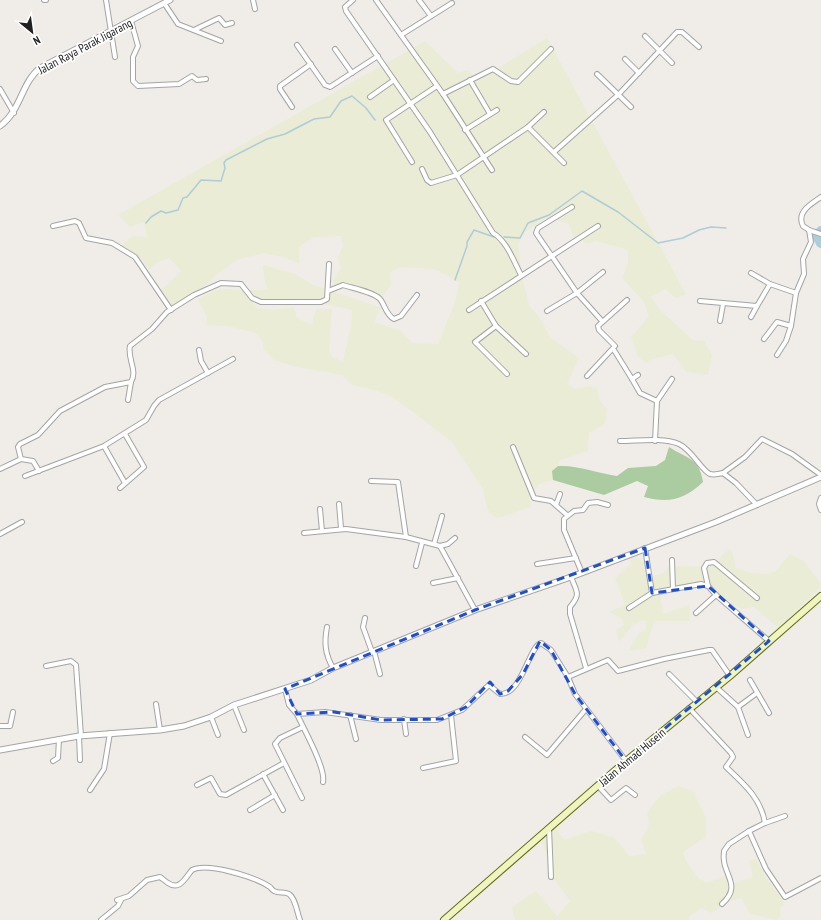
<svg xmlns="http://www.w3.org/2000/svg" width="821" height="920" viewBox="0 0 821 920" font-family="'PT Sans Narrow',sans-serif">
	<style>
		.farmland { fill: #eaecd5 }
		.forest { fill: #abcba0 }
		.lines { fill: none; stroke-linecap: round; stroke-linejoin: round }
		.stream { stroke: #accdd9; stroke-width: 1.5 }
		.river { stroke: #accdd9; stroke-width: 10 }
		.minor-casing { stroke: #a4a4a4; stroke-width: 6 }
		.tertiary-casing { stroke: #a4a4a4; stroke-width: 7 }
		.secondary-casing { stroke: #606e10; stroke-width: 8 }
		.minor { stroke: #fff; stroke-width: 4 }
		.tertiary { stroke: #fff; stroke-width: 5 }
		.secondary { stroke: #eff4c1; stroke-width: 6 }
		.marked { fill: none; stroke: #1d4ed8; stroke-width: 3; stroke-dasharray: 8 5; stroke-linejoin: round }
		.labels { text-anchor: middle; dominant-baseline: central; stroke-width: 3.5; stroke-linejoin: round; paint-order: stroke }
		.street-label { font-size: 12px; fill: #202020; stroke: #fff }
	</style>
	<rect width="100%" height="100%" fill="#f0ede8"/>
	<!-- farmland -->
	<g class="farmland">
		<polygon points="547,38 686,294 676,298 665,289 651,297 662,312 693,340 704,341 712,355 708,375 686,372 673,354 650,360 647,363 638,357 631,337 649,316 644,302 622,278 628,263 628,250 597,241 586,243 573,236 569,224 550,218 546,218 525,232 518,244 522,275 529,305 542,321 550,337 579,358 567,384 575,389 590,386 598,389 599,400 607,409 605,424 589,433 588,451 560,460 558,466 552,471 553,480 539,484 529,497 531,507 497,518 490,514 486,505 483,489 451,441 430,425 394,398 378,391 353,385 341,375 293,366 274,360 263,348 263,342 256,333 227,326 206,325 207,317 198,300 213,291 225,289 244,290 257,308 273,310 294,307 297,318 312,325 316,309 332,309 329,351 332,357 343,361 351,326 352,310 323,304 270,305 258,301 248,290 268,290 265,283 263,265 296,274 311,284 381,308 374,322 401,331 412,343 438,344 456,300 459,282 435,269 400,267 390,272 391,285 380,299 336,286 333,281 341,268 338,257 343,246 341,236 314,237 299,247 299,264 284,257 264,253 237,260 217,274 205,286 169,309 158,293 181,271 169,258 158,262 149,270 142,259 128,250 118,248 133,236 147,237 144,222 130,227 118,215 425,41 458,73 467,70 480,79"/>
		<polygon points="728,549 732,551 736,568 751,573 769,574 777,570 790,554 804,561 821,584 821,587 778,628 754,607 741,609 706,586 672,593 660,593 663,614 689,605 690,621 654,621 646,648 628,651 639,633 646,630 646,621 642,620 633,625 619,642 616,630 624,625 621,618 609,612 625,605 615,578 631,564 629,559 637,556 642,562 648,558 652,576 664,573 670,564 676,566 704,567 716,562"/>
		<polygon points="679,786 693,791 706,818 706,837 683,852 686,861 698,878 707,883 727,875 729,885 753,877 749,861 756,859 767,879 784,902 780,909 781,916 777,920 750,914 741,898 731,901 711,913 701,908 689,917 689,920 515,920 512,907 536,891 557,916 570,901 554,879 542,841 556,828 564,840 591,831 614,837 629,856 646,854 641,839 649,825 647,812 661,795"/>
	</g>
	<!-- forest -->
	<path class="forest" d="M 669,447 C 687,459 699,457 703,482 C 685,499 669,504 644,497 L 648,486 L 637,481 L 604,495 L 553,480 L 552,471 L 558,466 C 578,465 597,473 617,476 L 628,468 L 656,466 L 665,460 Z"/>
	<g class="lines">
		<!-- stream -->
		<g class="stream">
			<polyline points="146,223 151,217 161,211 166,213 178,210 183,198 187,197 201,180 221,181 225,168 224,163 226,160 267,139 285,134 314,119 330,117 341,101 352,96 366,108 375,120"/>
			<polyline points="504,237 520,238 528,223 549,215 582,191 618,212 658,243 683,238 699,230 711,227 726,228"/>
			<polyline points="455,280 467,246 467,242 474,230 494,237"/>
		</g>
		<!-- river -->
		<polyline class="river" points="821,231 817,236 821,243"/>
		<defs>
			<g id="minor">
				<polyline points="44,0 46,0"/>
				<polyline points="106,0 115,57"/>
				<polyline points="253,0 255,9"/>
				<path d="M 353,0 L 345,7 L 346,11 L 430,132 L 493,233 C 507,241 514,262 521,275"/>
				<polyline points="376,0 443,94 492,170"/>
				<polyline points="419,0 431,16"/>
				<polyline points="164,3 178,24 221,41"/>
				<polyline points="131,21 138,46 133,57 133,81 138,86 179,84 192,76 197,80 206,79"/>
				<polyline points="194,30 219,18 225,25 232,23"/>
				<polyline points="401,35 452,3"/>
				<polyline points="645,36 672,63"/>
				<polyline points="297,45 325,85 330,87 378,56"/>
				<polyline points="335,49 352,73"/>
				<polyline points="625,59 639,73"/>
				<polyline points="597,74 631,107"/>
				<polyline points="470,80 490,114"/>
				<polyline points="0,89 14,113"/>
				<polyline points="443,94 493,69 511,81 518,82 551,49"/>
				<polyline points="370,97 394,80"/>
				<polyline points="292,107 280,89 280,86 311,64"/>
				<polyline points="528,127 564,163"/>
				<polyline points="465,130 497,110"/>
				<polyline points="554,152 619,94 677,32 682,32 699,47"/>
				<polyline points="412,162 386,120 437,86"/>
				<polyline points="422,169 427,180 431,183 457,175 528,127 544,112"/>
				<polyline points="572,207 538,228 536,233 577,293 602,321"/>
				<polyline points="53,226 75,221 79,223 86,238 112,243 135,257 171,310"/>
				<polyline points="809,230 821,234"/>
				<polyline points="751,273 770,284"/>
				<path d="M 328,291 L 343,285 C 352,288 374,292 380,299 C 385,305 386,315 394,319 L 401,316 L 417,295"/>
				<polyline points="481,301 496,326 526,354"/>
				<polyline points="700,301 757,306 770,284 796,293"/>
				<polyline points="469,310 598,226"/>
				<polyline points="547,311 577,293 603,272"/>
				<polyline points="751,317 757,306"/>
				<polyline points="720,321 723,304"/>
				<polyline points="496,326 475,342 507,374"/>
				<polyline points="764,339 777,322 791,326"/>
				<polyline points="199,350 201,361 208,373"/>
				<polyline points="614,350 632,379"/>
				<path d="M 777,355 L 786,341 L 791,326 L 796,293 L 804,274 L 803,259 L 811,242 L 809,230 L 803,226 C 796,212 811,204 821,197"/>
				<polyline points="638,375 632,379 640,393 657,401"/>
				<polyline points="587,376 615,346 599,330 598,326 627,300"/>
				<polyline points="128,400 131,382"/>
				<path d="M 620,441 C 638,441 662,437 679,444 C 692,450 702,471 710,474 C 714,475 719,474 723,473 L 736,483 L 757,505"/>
				<polyline points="655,441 657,401 672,379"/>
				<polyline points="104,446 125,483"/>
				<polyline points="513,447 534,498 551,501 567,515"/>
				<polyline points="21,459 33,461 39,471"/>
				<path d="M 0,469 L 21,459 L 18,447 L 20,444 L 38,435 L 60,411 L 105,387 L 131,382 C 138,371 127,358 130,346 L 152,329 L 167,312 L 194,295 L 221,283 L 241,284 L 252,298 L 261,302 L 321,302 L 327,299 L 329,264"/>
				<polyline points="723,473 745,457 762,439 792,454 821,475"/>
				<polyline points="25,476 104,446 146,420 154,406 159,400 233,359"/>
				<polyline points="371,481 398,482 406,537"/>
				<polyline points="120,488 144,467 125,434"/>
				<polyline points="821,498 819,504 821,510"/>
				<polyline points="339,504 341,528"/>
				<polyline points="556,505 560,494"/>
				<polyline points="320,509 322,531"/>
				<polyline points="304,533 346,529 406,537 440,546 448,544 455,538"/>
				<polyline points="0,534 22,522"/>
				<polyline points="434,544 442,516"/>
				<polyline points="440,546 475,610"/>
				<polyline points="645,548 652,593 701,584 708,586 716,595 769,641"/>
				<polyline points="672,560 673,589"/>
				<polyline points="537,564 576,558"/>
				<polyline points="416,566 422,543"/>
				<polyline points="582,573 564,530 564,519 574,511 583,510 588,503 597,502 608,505"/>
				<path d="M 571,577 C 577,592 581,594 570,607 L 570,614 L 586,668"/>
				<polyline points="433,583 458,578"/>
				<polyline points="708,586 704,568 707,563 714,562 757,598"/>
				<polyline points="629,608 652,593"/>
				<polyline points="696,613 716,595"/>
				<polyline points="365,618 363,627 372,652"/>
				<path d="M 327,627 C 324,643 325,654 333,668"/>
				<polyline points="374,651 380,674"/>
				<polyline points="46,666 71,661 76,665 81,736"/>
				<polyline points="669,674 697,702"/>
				<polyline points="568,677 608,660 618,671 664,659 709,650 712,650 730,676"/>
				<polyline points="750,680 769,713"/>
				<polyline points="716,687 738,707 748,735"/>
				<path d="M 285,689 L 289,705 L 297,714 L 325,712 L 381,720 L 437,720 L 462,710 L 489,685 L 500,694 C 522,695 529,646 541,643 L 551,650 L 568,677 L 575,694 L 626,761"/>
				<polyline points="156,704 160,730"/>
				<polyline points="234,705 244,730"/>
				<polyline points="738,707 757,693"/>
				<path d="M 689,708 L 731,753 L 733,757 L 726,767 C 743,783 761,798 765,823"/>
				<path d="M 297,714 C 303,728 326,768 323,782"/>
				<polyline points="350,715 356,739"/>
				<polyline points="211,717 218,735"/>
				<polyline points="404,719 406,734"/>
				<polyline points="0,726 10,726 13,712"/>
				<polyline points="79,736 80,760"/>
				<polyline points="525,737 547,755 586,709"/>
				<polyline points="53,761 58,758 59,739"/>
				<polyline points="423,768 456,761 451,715"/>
				<polyline points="263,774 283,810"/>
				<polyline points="197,785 211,778 220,794 226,795 284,763"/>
				<polyline points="598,786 611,800 626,788 635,795"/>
				<polyline points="90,790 104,769 110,733"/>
				<polyline points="302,798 275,744 280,738 303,727"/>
				<polyline points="250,810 275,795"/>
				<polyline points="785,816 765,823 749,831 766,869 785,897 821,878"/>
				<polyline points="549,828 551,877"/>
				<path d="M 117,900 L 129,896 L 147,880 L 160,877 C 163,879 165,881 168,883 C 180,891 185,878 192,870 C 207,862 255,877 270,887 C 271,888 272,890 274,891 C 279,894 284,891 289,894 C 296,899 297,913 300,920"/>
				<path d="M 722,904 C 744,884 720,874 724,851 L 729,844 L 749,831"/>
				<polyline points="101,920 118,906 121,900"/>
			</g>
			<g id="tertiary">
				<path d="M 0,126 C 21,111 21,83 40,68 L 170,0"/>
				<polyline points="0,750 79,736 160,730 184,726 211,717 234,705 311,680 333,668 475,610 571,577 716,522 821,477"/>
			</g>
			<polyline id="secondary" points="444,920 626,761 730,676 821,596"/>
		</defs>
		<!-- minor casing -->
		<use href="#minor" class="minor-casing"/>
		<!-- tertiary casing -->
		<use href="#tertiary" class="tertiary-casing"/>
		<!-- secondary casing -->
		<use href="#secondary" class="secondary-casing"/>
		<!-- minor -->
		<use href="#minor" class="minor"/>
		<!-- tertiary -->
		<use href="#tertiary" class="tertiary"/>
		<!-- secondary -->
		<use href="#secondary" class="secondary"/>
	</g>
	<!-- marked area -->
	<path class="marked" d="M 645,548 L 652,593 L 708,586 L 769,641 L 626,761 L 575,694 L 551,650 L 540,641 L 523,674 L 508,691 L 500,694 L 490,682 L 466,707 L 442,719 L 381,720 L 334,712 L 297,714 L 285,689 L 475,610 Z"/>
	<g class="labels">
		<!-- street labels -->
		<g class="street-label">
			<text transform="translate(85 46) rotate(-28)">Jalan Raya Parak Jigarang</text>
			<text transform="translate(632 757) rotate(-40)">Jalan Ahmad Husein</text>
		</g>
	</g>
	<!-- north arrow -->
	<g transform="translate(32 32) rotate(151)" stroke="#ffffff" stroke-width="3" paint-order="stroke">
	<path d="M0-3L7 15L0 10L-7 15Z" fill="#202020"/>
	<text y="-6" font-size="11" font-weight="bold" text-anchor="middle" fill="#202020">N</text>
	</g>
</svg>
